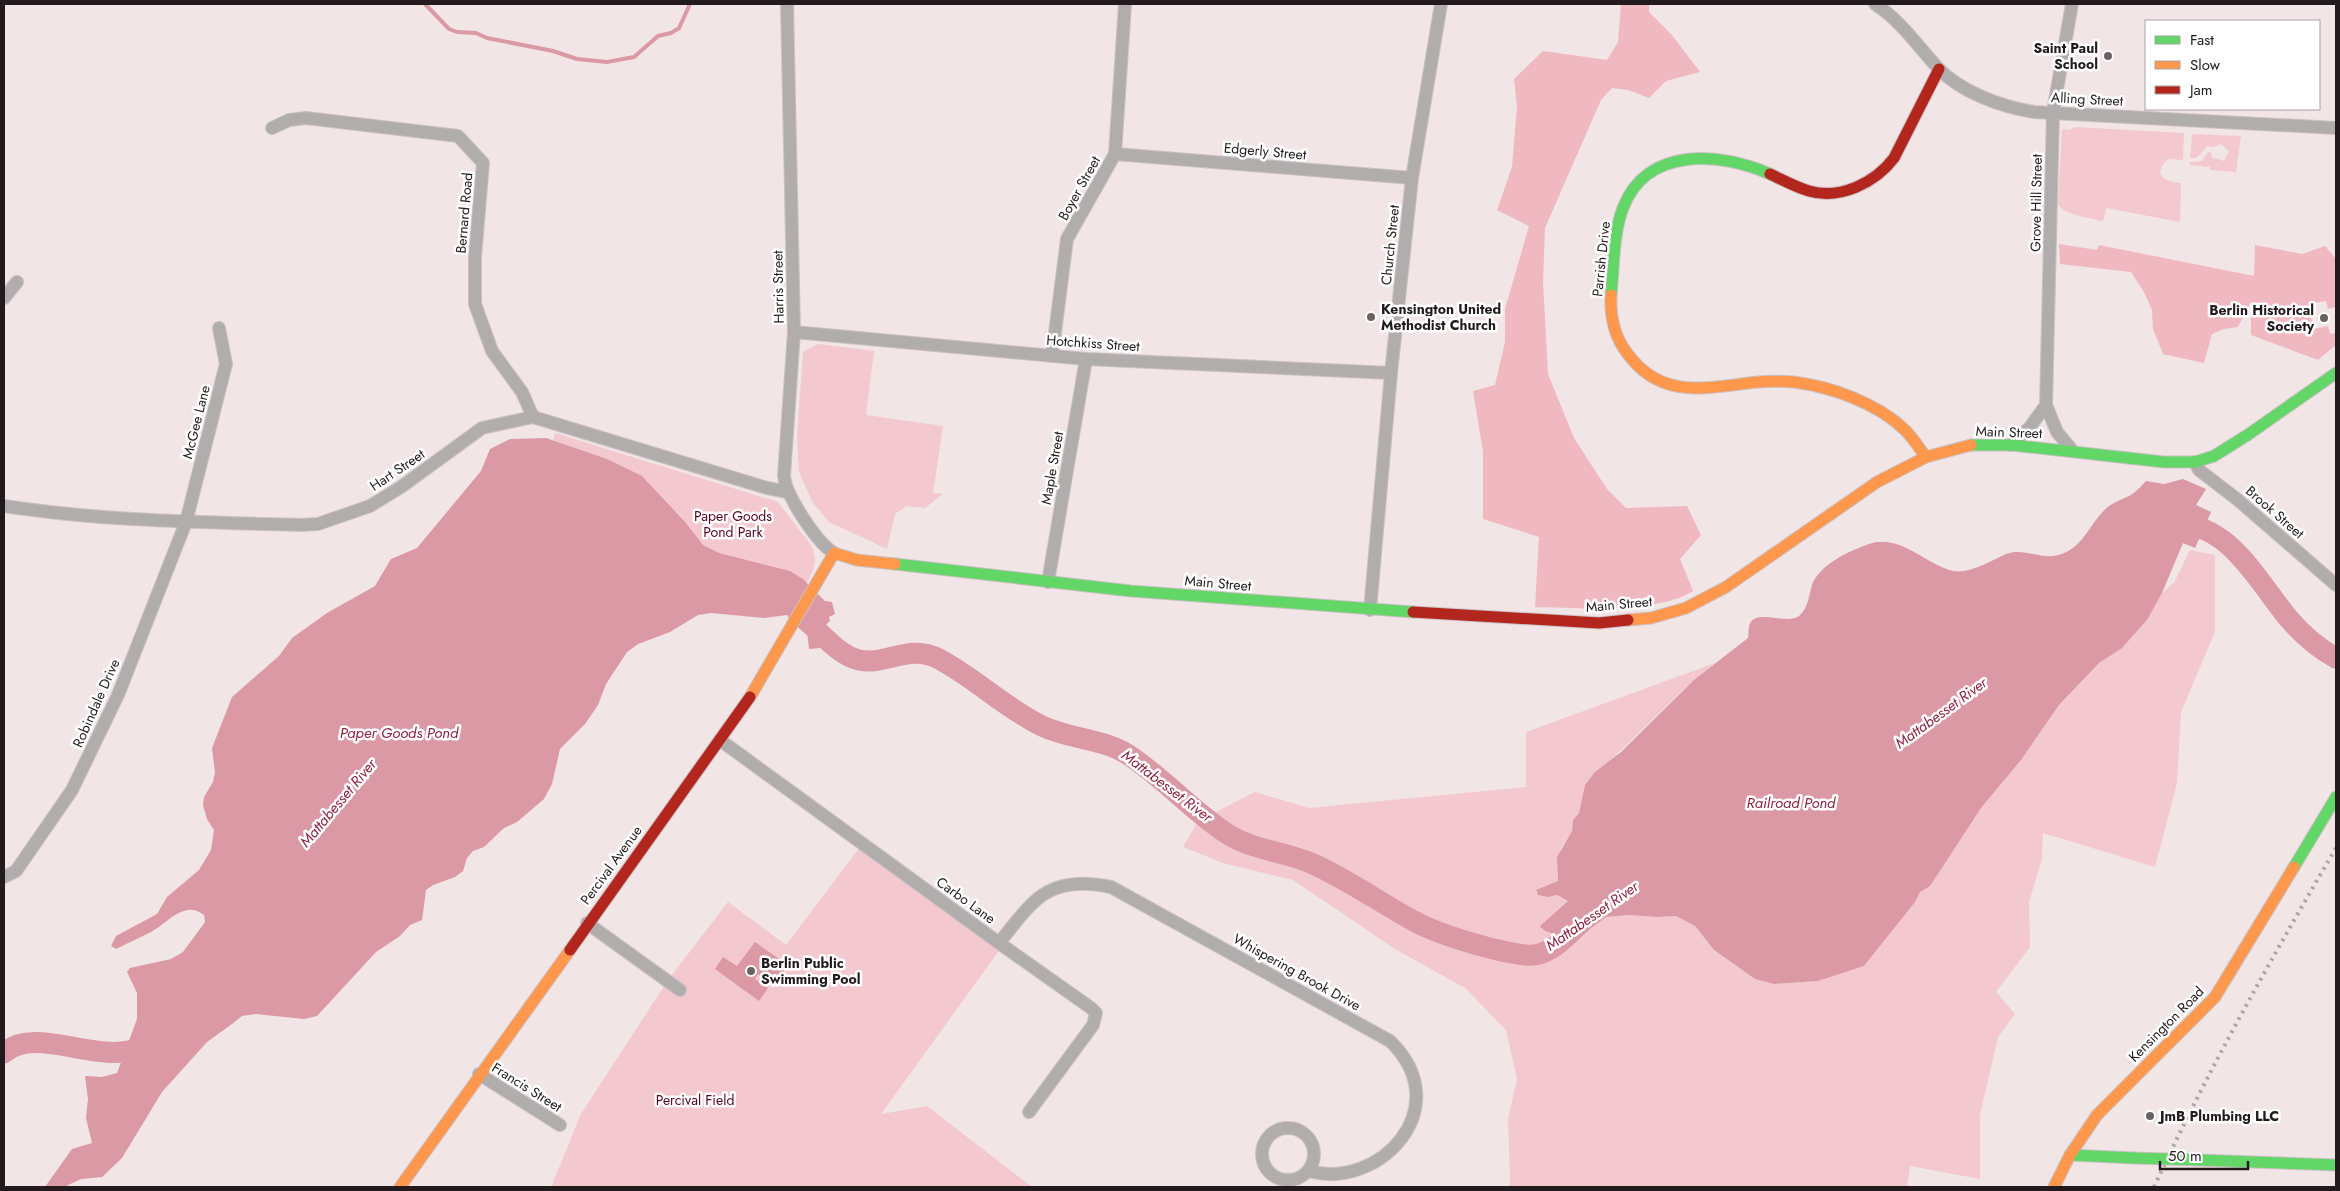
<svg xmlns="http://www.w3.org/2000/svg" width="2340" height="1191" viewBox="0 0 2340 1191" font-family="Jost,sans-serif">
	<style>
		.green { fill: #f3c9cf }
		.forest { fill: #f0b8c1 }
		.water { fill: #da99a4 }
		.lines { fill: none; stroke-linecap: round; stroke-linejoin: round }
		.stream { stroke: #da99a4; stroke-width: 4 }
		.river { stroke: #da99a4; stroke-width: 21 }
		.street-casing { stroke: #cbc1c2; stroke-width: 14 }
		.fast-casing { stroke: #cbc1c2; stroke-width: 13 }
		.slow-casing { stroke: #cbc1c2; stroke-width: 13 }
		.jam-casing { stroke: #cbc1c2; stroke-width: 13 }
		.street { stroke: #b2adad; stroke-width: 12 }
		.fast { stroke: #63d668; stroke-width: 11 }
		.slow { stroke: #ff974d; stroke-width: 11 }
		.jam { stroke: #b3261e; stroke-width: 11 }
		.rail { stroke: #aaa4a4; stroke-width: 4; stroke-dasharray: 2.5 5; stroke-linecap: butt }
		.fast-bridge-casing { stroke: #cbc1c2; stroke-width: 13; stroke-linecap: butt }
		.fast-bridge { stroke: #63d668; stroke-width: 11 }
		.poi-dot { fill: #6a6163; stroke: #fff; stroke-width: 2 }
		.labels { text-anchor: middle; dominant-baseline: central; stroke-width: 5; stroke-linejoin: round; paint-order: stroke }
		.poi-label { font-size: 14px; font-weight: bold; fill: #221a1c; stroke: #fff; text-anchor: start }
		.street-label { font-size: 14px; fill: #221a1c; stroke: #fff }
		.park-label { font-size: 14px; fill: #55031f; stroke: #fff }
		.water-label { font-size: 15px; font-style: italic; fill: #8b223f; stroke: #fff }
	</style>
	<rect width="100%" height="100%" fill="#f1e5e6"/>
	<!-- green -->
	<g class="green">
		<path d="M 2074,127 L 2184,133 L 2183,160 L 2168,159 C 2151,174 2165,182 2181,183 L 2180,222 L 2106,208 L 2104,220 L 2101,221 C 2089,217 2064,216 2058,204 L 2062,129 L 2070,130 Z"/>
		<polygon points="2192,134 2241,136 2236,172 2210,170 2210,167 2190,165 2190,162 2202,161 2208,152 2212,153 2211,157 2224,161 2229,151 2221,144 2213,147 2208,146 2196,158 2190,158"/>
		<polygon points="818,344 874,351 866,415 943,426 933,493 943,494 925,508 907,506 895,514 887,549 829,522 813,503 799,472 797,438 803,352"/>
		<path d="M 555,433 L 778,502 L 811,545 C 819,561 814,570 806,584 L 710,553 L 646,480 L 553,440 Z"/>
		<polygon points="2190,550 2215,555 2215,632 2181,712 2177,783 2155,867 2043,833 2042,859 2029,902 2030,947 1996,992 2015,1014 1998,1037 1980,1115 1980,1179 1910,1166 1907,1187 1509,1187 1510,1177 1508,1119 1517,1079 1506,1030 1465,988 1395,949 1293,880 1223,863 1183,847 1198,821 1255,792 1309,808 1526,787 1526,732 1715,663 1681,692 1585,785 1579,813 1573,820 1572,831 1561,848 1557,861 1558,881 1536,891 1535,892 1548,897 1557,895 1568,901 1541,926 1553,933 1579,937 1606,917 1629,915 1657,917 1676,916 1695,926 1714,950 1755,979 1774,984 1818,981 1864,966 1915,902 1920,891 1928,887 1981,808 2021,760 2059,705 2099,663 2122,648 2147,620 2162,593 2174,583"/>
		<polygon points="860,847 1001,948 881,1114 927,1106 1032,1187 551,1187 581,1114 668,980 728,902 786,945"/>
	</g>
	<!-- forest -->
	<g class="forest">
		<path d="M 1621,4 L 1649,4 L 1649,12 L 1672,35 L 1700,72 L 1666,81 L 1649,98 L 1628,90 L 1612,88 L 1601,100 L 1545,228 L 1543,282 L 1548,374 L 1574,438 L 1607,489 L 1626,508 L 1687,506 L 1701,535 L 1680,559 L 1693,591 C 1657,614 1578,608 1535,607 L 1539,537 L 1483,519 L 1483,451 L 1473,391 L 1495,385 L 1505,342 L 1505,309 L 1529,226 L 1497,210 L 1512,167 L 1517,106 L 1514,79 L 1543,51 L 1607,60 L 1618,42 Z"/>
		<polygon points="2059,244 2097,250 2099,245 2254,276 2255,245 2302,254 2325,246 2336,259 2336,307 2328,309 2326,301 2309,304 2313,329 2328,326 2330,334 2336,333 2336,345 2318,360 2251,335 2251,301 2238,327 2224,329 2212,334 2204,363 2163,354 2153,329 2152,310 2144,292 2131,272 2060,264"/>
	</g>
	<!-- water -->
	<g class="water">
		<path d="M 546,438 L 607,459 L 642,476 L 686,523 L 703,545 L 719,553 L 790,571 L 803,579 L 825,601 L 832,602 L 835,614 L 829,617 L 830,621 L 822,628 L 820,648 L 809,649 L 807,631 L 787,615 L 764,618 L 711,613 L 698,615 L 670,632 L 638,644 L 627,652 L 606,684 L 598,705 L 585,724 L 560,749 L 552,784 L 544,799 L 517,822 L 504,828 L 484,847 L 473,851 L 467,858 L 463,871 L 455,877 L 433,885 L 426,890 L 422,920 L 410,925 L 400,936 L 376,952 L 317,1016 L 304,1019 L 256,1014 L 242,1016 L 232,1024 L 207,1042 L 162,1092 L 122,1158 L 102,1177 L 81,1179 L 64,1187 L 45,1187 L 72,1149 L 92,1143 L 86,1118 L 88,1099 L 85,1076 L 102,1077 L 117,1073 L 137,1019 L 137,993 L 127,972 L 130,968 L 171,959 L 183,952 L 205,922 L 204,915 C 199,912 195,909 189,910 C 175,911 164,925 151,932 C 140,938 127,943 116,949 L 111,946 L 116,936 L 157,914 L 167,897 L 199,870 L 211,850 L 214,830 L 207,819 L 203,805 L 204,797 L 213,782 L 215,772 L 212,748 L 232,697 L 279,656 L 292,638 L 327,613 L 375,586 L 391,559 L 417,548 L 481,471 L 490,449 L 510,439 Z"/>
		<path d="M 2183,479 L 2206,489 L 2196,505 L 2211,512 L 2195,548 L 2183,543 L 2162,593 L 2147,620 L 2122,648 L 2099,663 L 2059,705 L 2021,760 L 1981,808 L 1930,886 L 1920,892 L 1915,902 L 1864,966 L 1818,981 L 1774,984 L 1755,979 L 1714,950 L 1695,926 L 1676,916 L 1657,917 L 1629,915 L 1606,917 L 1579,937 C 1569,936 1545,935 1540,926 L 1568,901 L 1557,895 L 1548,897 L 1538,895 L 1536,890 L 1558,881 L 1557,857 L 1572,831 L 1573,820 L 1579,813 L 1585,785 L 1595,772 L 1621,752 L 1694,680 L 1748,638 C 1749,634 1748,631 1749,627 C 1753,606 1786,626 1799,616 C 1808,609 1809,595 1812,585 C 1819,565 1849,551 1869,544 C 1899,534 1922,561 1949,570 C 1967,576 1990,561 2006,554 C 2023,547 2041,560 2058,555 C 2084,549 2090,521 2109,506 C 2117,500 2128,498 2135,492 C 2139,489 2142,485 2146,481 L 2164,484 Z"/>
		<polygon points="755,942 788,965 774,985 758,974 755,979 768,988 759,1001 715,969 723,957 737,966"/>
	</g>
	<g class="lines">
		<!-- stream -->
		<polyline class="stream" points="425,4 449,29 457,32 476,33 487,38 553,51 577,59 607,62 634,57 658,36 671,33 679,28 690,4"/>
		<!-- river -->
		<g class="river">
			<path d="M 2174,526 C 2226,517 2261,586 2289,619 C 2302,634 2318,648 2336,658"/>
			<path d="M 798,614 C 818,628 835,654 859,660 C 886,666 909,643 939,659 C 975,678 1005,708 1042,726 C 1069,739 1101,738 1127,754 C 1163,777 1191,810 1226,833 C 1251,850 1283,851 1311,863 C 1347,879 1379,902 1414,921 C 1439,935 1497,952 1526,955 C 1553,958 1570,930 1589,916"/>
			<path d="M 4,1053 C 38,1022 109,1073 150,1042"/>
		</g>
		<defs>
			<g id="street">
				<path d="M 787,4 L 794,332 L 784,476 C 786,496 817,543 834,553"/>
				<path d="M 1875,4 C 1900,20 1917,45 1937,67 C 1960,92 2002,107 2034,112 L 2336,128"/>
				<polyline points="272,128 289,120 306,118 458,136 483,163 475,257 475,304 492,351 522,392 533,417"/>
				<polyline points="1115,154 1412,178"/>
				<polyline points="4,298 17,282"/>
				<polyline points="794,332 1086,359 1391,373"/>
				<polyline points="1052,356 1067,239 1115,154 1125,4"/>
				<polyline points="2046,405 2057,432 2072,450"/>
				<polyline points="2011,445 2030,427 2046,405 2053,112 2072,4"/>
				<polyline points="2195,462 2199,470 2238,500 2336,585"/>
				<path d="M 4,506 C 102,521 201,522 300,525 L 318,524 L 370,506 L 401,487 L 482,428 L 533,417 L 767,488 L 788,492"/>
				<polyline points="1048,582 1086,359"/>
				<polyline points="1370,610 1391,373 1412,178 1441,4"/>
				<polyline points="720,740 999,943 1091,1008 1096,1013 1093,1025 1029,1112"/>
				<polyline points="4,877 16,871 72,790 118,695 186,522 226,364 219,328"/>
				<polyline points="587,923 680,990"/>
				<path d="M 999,943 C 1035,898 1048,875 1111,887 L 1390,1041 C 1459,1108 1378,1191 1309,1171"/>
				<polyline points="479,1074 560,1125"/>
				<circle cx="1288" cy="1154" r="26"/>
			</g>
			<g id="fast">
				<path d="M 1611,295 C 1614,267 1613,234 1623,208 C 1646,146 1721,152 1770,174"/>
				<polyline points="1971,445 2011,445 2164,462 2195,462 2214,456 2249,434 2336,373"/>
				<polyline points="895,564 1131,591 1413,612"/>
				<polyline points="2294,867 2336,797"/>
				<polyline points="2070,1155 2134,1158"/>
				<polyline points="2199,1160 2336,1165"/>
			</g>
			<g id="slow">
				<path d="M 1611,295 C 1610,316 1614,336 1627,353 C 1671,414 1733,375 1794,382 C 1832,387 1877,403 1905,430 C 1913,438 1919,448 1926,457"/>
				<polyline points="1628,620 1651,618 1686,608 1726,587 1877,482 1926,457 1971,445"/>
				<polyline points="750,697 834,553 857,560 895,564"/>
				<polyline points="400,1187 570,950"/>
				<polyline points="2054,1187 2070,1155 2097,1115 2215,997 2294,867"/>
			</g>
			<g id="jam">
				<path d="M 1770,174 C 1783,180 1795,187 1809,191 C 1840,200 1875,183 1894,158 L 1939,69"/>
				<polyline points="1413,612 1599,623 1628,620"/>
				<polyline points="570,950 750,697"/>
			</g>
		</defs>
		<!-- street casing -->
		<use href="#street" class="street-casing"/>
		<!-- fast casing -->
		<use href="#fast" class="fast-casing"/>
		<!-- slow casing -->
		<use href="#slow" class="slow-casing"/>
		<!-- jam casing -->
		<use href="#jam" class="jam-casing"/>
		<!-- street -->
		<use href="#street" class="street"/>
		<!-- fast -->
		<use href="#fast" class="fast"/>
		<!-- slow -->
		<use href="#slow" class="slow"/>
		<!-- jam -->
		<use href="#jam" class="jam"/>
		<!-- rail -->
		<path class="rail" d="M 2154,1187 C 2208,1070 2271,959 2336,848"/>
		<defs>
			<polyline id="fast-bridge" points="2134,1158 2199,1160"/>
		</defs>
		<!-- fast-bridge casing -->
		<use href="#fast-bridge" class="fast-bridge-casing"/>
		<!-- fast-bridge -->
		<use href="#fast-bridge" class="fast-bridge"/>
	</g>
	<!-- markers -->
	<g class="poi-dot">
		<circle cx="2108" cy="56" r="5"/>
		<circle cx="1371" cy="317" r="5"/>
		<circle cx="2324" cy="318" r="5"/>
		<circle cx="751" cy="971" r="5"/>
		<circle cx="2150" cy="1116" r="5"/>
	</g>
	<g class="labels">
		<!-- poi labels -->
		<g class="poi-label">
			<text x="2098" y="48" text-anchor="end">Saint Paul<tspan x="2098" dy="16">School</tspan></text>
			<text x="1381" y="309">Kensington United<tspan x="1381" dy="16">Methodist Church</tspan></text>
			<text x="2314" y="310" text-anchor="end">Berlin Historical<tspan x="2314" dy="16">Society</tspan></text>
			<text x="761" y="963">Berlin Public<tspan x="761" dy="16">Swimming Pool</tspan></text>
			<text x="2160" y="1116">JmB Plumbing LLC</text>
		</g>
		<!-- street labels -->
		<g class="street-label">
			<text transform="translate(2087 99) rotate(3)">Alling Street</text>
			<text transform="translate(1265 151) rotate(5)">Edgerly Street</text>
			<text transform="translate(1079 188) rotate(-61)">Boyer Street</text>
			<text transform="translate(2036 203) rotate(-89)">Grove Hill Street</text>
			<text transform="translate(464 213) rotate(-85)">Bernard Road</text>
			<text transform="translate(1390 245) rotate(-84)">Church Street</text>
			<text transform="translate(1601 259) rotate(-84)">Parrish Drive</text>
			<text transform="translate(778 287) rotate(-91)">Harris Street</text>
			<text transform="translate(1093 343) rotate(4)">Hotchkiss Street</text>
			<text transform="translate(196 422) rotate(-76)">McGee Lane</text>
			<text transform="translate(2009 432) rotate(2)">Main Street</text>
			<text transform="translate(1052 468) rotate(-80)">Maple Street</text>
			<text transform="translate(397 470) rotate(-34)">Hart Street</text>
			<text transform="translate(2275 512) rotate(41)">Brook Street</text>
			<text transform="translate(1218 583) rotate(5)">Main Street</text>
			<text transform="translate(1619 604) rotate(-5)">Main Street</text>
			<text transform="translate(96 703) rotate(-66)">Robindale Drive</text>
			<text transform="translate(611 865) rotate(-54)">Percival Avenue</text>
			<text transform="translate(966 900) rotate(36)">Carbo Lane</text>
			<text transform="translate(1297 972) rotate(29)">Whispering Brook Drive</text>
			<text transform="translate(2166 1024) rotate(-45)">Kensington Road</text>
			<text transform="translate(527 1087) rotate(32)">Francis Street</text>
		</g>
		<!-- park labels -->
		<g class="park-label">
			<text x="733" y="516">Paper Goods<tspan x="733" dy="16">Pond Park</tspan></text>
			<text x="695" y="1100">Percival Field</text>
		</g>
		<!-- water labels -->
		<g class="water-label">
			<text transform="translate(1941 713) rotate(-36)">Mattabesset River</text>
			<text x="399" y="733">Paper Goods Pond</text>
			<text transform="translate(1167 786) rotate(37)">Mattabesset River</text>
			<text transform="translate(338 803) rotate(-50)">Mattabesset River</text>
			<text x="1791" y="803">Railroad Pond</text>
			<text transform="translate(1592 916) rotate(-35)">Mattabesset River</text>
		</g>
	</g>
	<!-- border -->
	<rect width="2340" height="1191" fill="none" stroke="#221a1c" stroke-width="10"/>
	<!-- legend -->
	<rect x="2145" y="20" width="175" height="90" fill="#ffffff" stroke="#a7a3a4"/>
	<rect x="2155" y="36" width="25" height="8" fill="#63d668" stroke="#a7a3a4"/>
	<text x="2190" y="45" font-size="15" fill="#221a1c">Fast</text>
	<rect x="2155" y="61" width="25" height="8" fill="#ff974d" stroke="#a7a3a4"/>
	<text x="2190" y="70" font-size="15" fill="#221a1c">Slow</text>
	<rect x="2155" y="86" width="25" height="8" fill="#b3261e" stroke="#a7a3a4"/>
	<text x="2190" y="95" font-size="15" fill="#221a1c">Jam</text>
	<!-- scale -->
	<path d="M2160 1161v8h88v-8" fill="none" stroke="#221a1c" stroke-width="2.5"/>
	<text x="2168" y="1161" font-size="15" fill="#221a1c" stroke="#ffffff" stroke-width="4" paint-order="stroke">50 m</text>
</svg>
